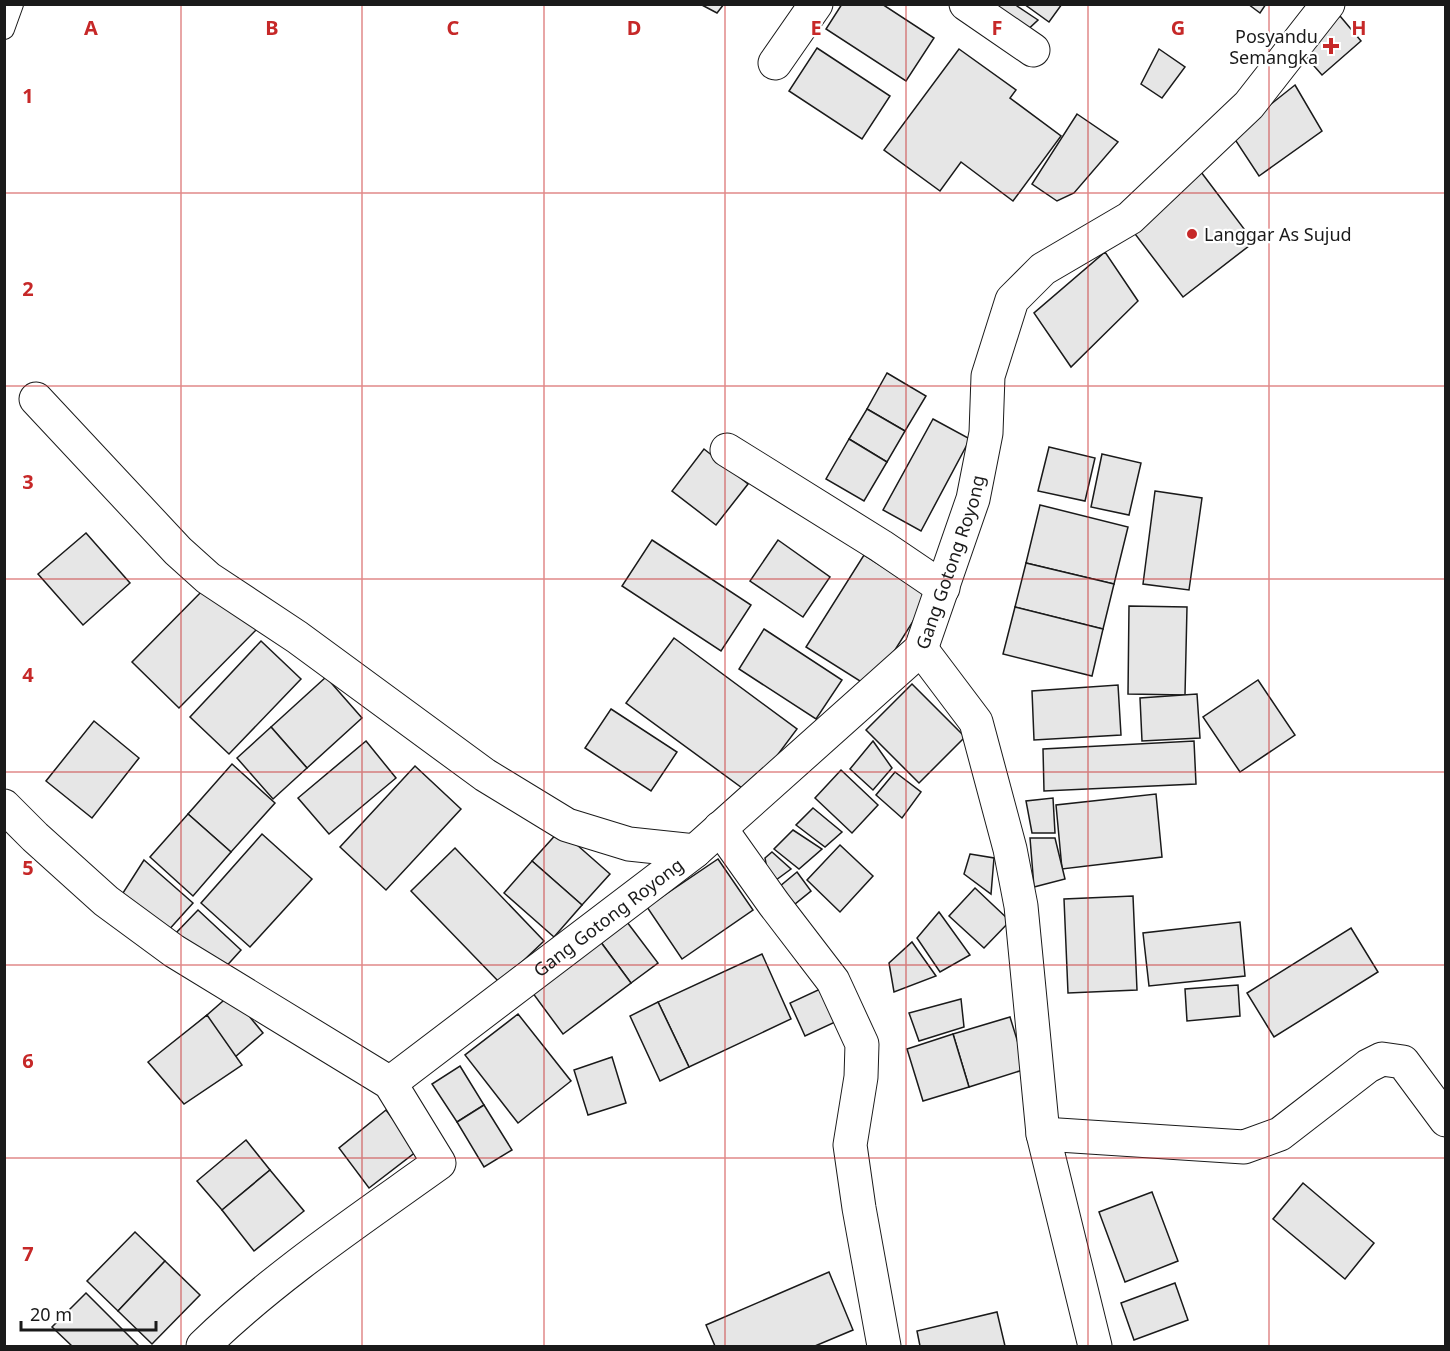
<svg xmlns="http://www.w3.org/2000/svg" width="1450" height="1351" viewBox="0 0 1450 1351" font-family="'Noto Sans',sans-serif">
	<style>
		.building { fill: #e6e6e6; stroke: #1a1a1a; stroke-width: 1.5 }
		.lines { fill: none; stroke-linecap: round; stroke-linejoin: round }
		.lane-casing { stroke: #1a1a1a; stroke-width: 22 }
		.street-casing { stroke: #1a1a1a; stroke-width: 35 }
		.lane { stroke: #fff; stroke-width: 20 }
		.street { stroke: #fff; stroke-width: 33 }
		.grid { fill: none; stroke: #c62828; stroke-width: 1.5; stroke-opacity: 0.55 }
		.poi-dot { fill: #c62828; stroke: #fff; stroke-width: 2 }
		.labels { text-anchor: middle; dominant-baseline: central; stroke-width: 4.5; stroke-linejoin: round; paint-order: stroke }
		.poi-label { font-size: 18px; fill: #1a1a1a; stroke: #fff; text-anchor: end }
		.street-label { font-size: 18px; fill: #1a1a1a; stroke: #fff }
		.grid-label { font-size: 20px; text-anchor: middle; font-weight: bold; fill: #c62828; stroke: #fff; stroke-width: 4.5; stroke-linejoin: round; paint-order: stroke }
	</style>
	<rect width="100%" height="100%" fill="#fff"/>
	<!-- building -->
	<g class="building">
		<polygon points="700,4 724,4 717,13"/>
		<polygon points="842,4 882,4 934,38 906,81 826,29"/>
		<polygon points="997,4 1014,4 1038,20 1023,34 991,16"/>
		<polygon points="1024,4 1062,4 1049,22"/>
		<polygon points="1248,4 1266,4 1260,13"/>
		<polygon points="1340,16 1361,41 1322,75 1300,50"/>
		<polygon points="817,48 890,96 862,139 789,91"/>
		<polygon points="959,49 1016,90 1010,98 1061,136 1013,201 961,162 940,191 884,150"/>
		<polygon points="1159,49 1185,67 1162,98 1141,84"/>
		<polygon points="1295,85 1322,131 1259,176 1232,135"/>
		<polygon points="1077,114 1118,142 1074,193 1057,201 1032,184"/>
		<polygon points="1201,172 1254,242 1183,297 1129,226"/>
		<polygon points="1105,252 1138,301 1071,367 1034,313"/>
		<polygon points="887,373 926,396 905,431 867,409"/>
		<polygon points="867,409 905,431 887,462 849,439"/>
		<polygon points="933,419 970,439 921,531 883,510"/>
		<polygon points="849,439 887,462 864,501 826,479"/>
		<polygon points="1049,447 1095,458 1085,501 1038,491"/>
		<polygon points="704,449 748,484 716,525 672,491"/>
		<polygon points="1102,454 1141,463 1129,515 1091,507"/>
		<polygon points="1155,491 1202,498 1189,590 1143,584"/>
		<polygon points="1040,505 1128,527 1114,584 1026,563"/>
		<polygon points="86,533 130,583 83,625 38,574"/>
		<polygon points="652,540 751,605 721,651 622,586"/>
		<polygon points="778,540 830,577 803,617 750,581"/>
		<polygon points="864,555 929,596 871,688 806,647"/>
		<polygon points="1026,563 1114,584 1103,629 1015,607"/>
		<polygon points="210,583 257,629 179,708 132,662"/>
		<polygon points="1129,606 1187,607 1185,695 1128,694"/>
		<polygon points="1015,607 1103,629 1092,676 1003,654"/>
		<polygon points="764,629 842,680 816,719 739,669"/>
		<polygon points="674,638 797,729 749,793 626,703"/>
		<polygon points="261,641 301,679 229,754 190,717"/>
		<polygon points="326,677 362,718 307,768 271,727"/>
		<polygon points="1258,680 1295,735 1240,772 1203,717"/>
		<polygon points="912,684 965,737 919,783 866,730"/>
		<polygon points="1118,685 1121,735 1034,740 1032,691"/>
		<polygon points="1197,694 1200,738 1142,741 1140,698"/>
		<polygon points="611,709 677,752 651,791 585,748"/>
		<polygon points="94,721 139,758 92,818 46,781"/>
		<polygon points="271,727 307,768 273,799 237,758"/>
		<polygon points="366,741 396,778 329,834 298,798"/>
		<polygon points="873,741 892,768 873,790 850,769"/>
		<polygon points="1194,741 1196,784 1044,791 1043,749"/>
		<polygon points="232,764 275,803 231,852 188,814"/>
		<polygon points="415,766 461,809 386,890 340,847"/>
		<polygon points="841,770 878,805 852,833 815,798"/>
		<polygon points="895,772 921,792 902,818 876,795"/>
		<polygon points="1156,794 1162,857 1062,869 1056,805"/>
		<polygon points="1053,798 1055,833 1032,833 1026,801"/>
		<polygon points="813,808 842,832 825,847 796,825"/>
		<polygon points="188,814 231,852 193,896 150,857"/>
		<polygon points="560,830 610,874 582,905 532,861"/>
		<polygon points="793,830 822,849 799,869 774,849"/>
		<polygon points="262,834 312,879 250,947 201,903"/>
		<polygon points="1030,838 1055,838 1065,879 1034,887"/>
		<polygon points="840,845 873,876 840,912 807,880"/>
		<polygon points="455,848 544,941 500,983 411,891"/>
		<polygon points="772,852 791,869 776,880 767,869 765,858"/>
		<polygon points="970,854 994,858 991,894 964,874"/>
		<polygon points="718,859 753,910 682,959 647,907"/>
		<polygon points="144,860 193,903 166,933 121,896"/>
		<polygon points="532,861 582,905 554,937 504,893"/>
		<polygon points="797,872 811,891 790,908 779,887"/>
		<polygon points="975,888 1010,921 984,948 949,916"/>
		<polygon points="1133,896 1137,990 1068,993 1064,899"/>
		<polygon points="198,910 241,950 222,971 175,934"/>
		<polygon points="939,912 970,955 940,972 917,938"/>
		<polygon points="627,922 658,963 631,983 600,941"/>
		<polygon points="1240,922 1245,976 1149,986 1143,933"/>
		<polygon points="1351,928 1378,972 1274,1037 1247,993"/>
		<polygon points="600,941 631,983 563,1034 532,992"/>
		<polygon points="912,942 936,976 894,992 889,963"/>
		<polygon points="762,954 791,1019 689,1067 658,1002"/>
		<polygon points="831,984 846,1017 805,1036 790,1003"/>
		<polygon points="1238,985 1240,1016 1187,1021 1185,989"/>
		<polygon points="231,994 263,1033 207,1081 175,1043"/>
		<polygon points="961,999 964,1027 919,1041 909,1013"/>
		<polygon points="658,1002 689,1067 660,1081 630,1016"/>
		<polygon points="518,1014 571,1081 518,1123 465,1055"/>
		<polygon points="207,1015 242,1065 184,1104 148,1062"/>
		<polygon points="1010,1017 1026,1069 969,1087 953,1034"/>
		<polygon points="953,1034 969,1087 923,1101 907,1049"/>
		<polygon points="612,1057 626,1103 588,1115 574,1070"/>
		<polygon points="460,1066 484,1105 457,1122 432,1084"/>
		<polygon points="484,1105 512,1150 484,1167 457,1122"/>
		<polygon points="386,1110 417,1151 369,1188 339,1148"/>
		<polygon points="246,1140 270,1170 222,1210 197,1181"/>
		<polygon points="270,1170 304,1211 254,1251 222,1210"/>
		<polygon points="1303,1183 1374,1243 1345,1279 1273,1219"/>
		<polygon points="1152,1192 1178,1261 1125,1282 1099,1212"/>
		<polygon points="135,1232 165,1261 118,1311 87,1281"/>
		<polygon points="165,1261 200,1295 152,1344 118,1311"/>
		<polygon points="829,1272 853,1330 815,1346 715,1346 706,1325"/>
		<polygon points="1175,1283 1188,1320 1134,1340 1121,1303"/>
		<polygon points="86,1293 139,1346 72,1346 52,1327"/>
		<polygon points="997,1312 1005,1346 920,1346 917,1331"/>
	</g>
	<g class="lines">
		<defs>
			<polyline id="lane" points="4,29 13,4"/>
			<g id="street">
				<polyline points="966,4 1033,50"/>
				<polyline points="775,63 816,4"/>
				<polyline points="36,399 178,551 208,578 297,637 485,775 567,825 629,844 695,851"/>
				<polyline points="727,450 881,546 943,588"/>
				<polyline points="921,649 976,722 1010,849 1021,906 1043,1134 1095,1346"/>
				<path d="M 4,806 L 35,837 L 106,901 L 174,951 L 390,1083 L 439,1163 C 358,1221 274,1277 203,1346"/>
				<polyline points="720,828 774,904 833,981 862,1044 861,1077 850,1145 859,1208 884,1346"/>
				<path id="s1" d="M 390,1083 L 695,851 L 921,649 L 973,499 L 986,433 L 988,376 L 1012,300 L 1043,269 L 1130,218 L 1249,105 L 1328,4"/>
				<polyline points="1043,1134 1244,1147 1280,1134 1368,1066 1382,1059 1403,1062 1446,1120"/>
			</g>
		</defs>
		<!-- lane casing -->
		<use href="#lane" class="lane-casing"/>
		<!-- street casing -->
		<use href="#street" class="street-casing"/>
		<!-- lane -->
		<use href="#lane" class="lane"/>
		<!-- street -->
		<use href="#street" class="street"/>
	</g>
	<!-- grid -->
	<path class="grid" d="M 181,4 L 181,1346M 362,4 L 362,1346M 544,4 L 544,1346M 725,4 L 725,1346M 906,4 L 906,1346M 1088,4 L 1088,1346M 1269,4 L 1269,1346M 4,193 L 1446,193M 4,386 L 1446,386M 4,579 L 1446,579M 4,772 L 1446,772M 4,965 L 1446,965M 4,1158 L 1446,1158"/>
	<!-- markers -->
	<g class="poi-dot">
		<path d="M1328 37h6v6h6v6h-6v6h-6v-6h-6v-6h6z"/>
		<circle cx="1192" cy="234" r="6"/>
	</g>
	<g class="labels">
		<!-- poi labels -->
		<g class="poi-label">
			<text x="1318" y="36">Posyandu<tspan x="1318" dy="21">Semangka</tspan></text>
			<text x="1204" y="234" text-anchor="start">Langgar As Sujud</text>
		</g>
		<!-- street labels -->
		<g class="street-label">
			<text stroke="none"><textPath href="#s1" startOffset="778">Gang Gotong Royong</textPath></text>
			<text stroke="none"><textPath href="#s1" startOffset="274">Gang Gotong Royong</textPath></text>
		</g>
	</g>
	<g class="grid-label">
		<text x="91" y="35">A</text>
		<text x="272" y="35">B</text>
		<text x="453" y="35">C</text>
		<text x="634" y="35">D</text>
		<text x="816" y="35">E</text>
		<text x="997" y="35">F</text>
		<text x="1178" y="35">G</text>
		<text x="1359" y="35">H</text>
		<text x="28" y="103">1</text>
		<text x="28" y="296">2</text>
		<text x="28" y="489">3</text>
		<text x="28" y="682">4</text>
		<text x="28" y="875">5</text>
		<text x="28" y="1068">6</text>
		<text x="28" y="1261">7</text>
	</g>
	<!-- border -->
	<rect width="1450" height="1351" fill="none" stroke="#1a1a1a" stroke-width="12"/>
	<!-- scale -->
	<path d="M21 1321v9h135v-9" fill="none" stroke="#1a1a1a" stroke-width="3"/>
	<text x="30" y="1321" font-size="18" fill="#1a1a1a" stroke="#ffffff" stroke-width="4.5" paint-order="stroke">20 m</text>
</svg>
